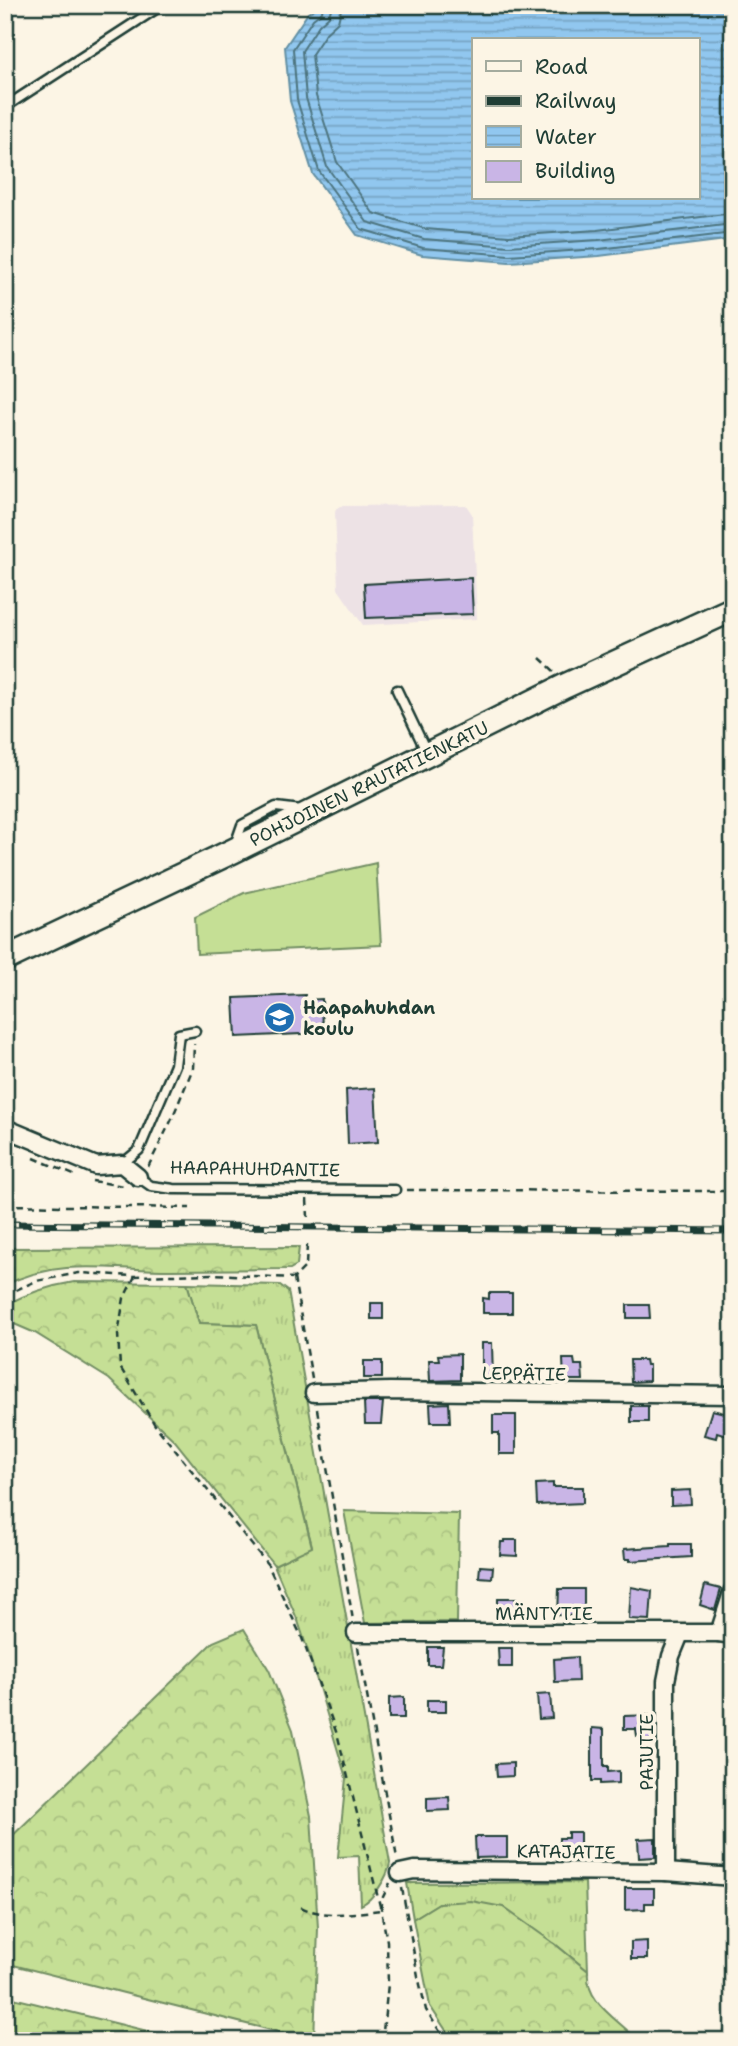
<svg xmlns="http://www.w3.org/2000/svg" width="738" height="2046" viewBox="0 0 738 2046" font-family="'Shantell Sans',sans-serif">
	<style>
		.built { fill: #ede2e5 }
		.grass { fill: url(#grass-tufts); stroke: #728e64; stroke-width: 2 }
		.forest { fill: url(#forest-crowns); stroke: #728e64; stroke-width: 2 }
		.garden { fill: #c5df95; stroke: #728e64; stroke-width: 2 }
		.water { fill: url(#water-rules); stroke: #6390a4; stroke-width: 2; fill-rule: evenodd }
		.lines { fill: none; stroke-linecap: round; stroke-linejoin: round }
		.shore { stroke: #4d747f; stroke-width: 2 }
		.building { fill: #c9b5e6; stroke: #1f3d34; stroke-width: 2 }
		.lane-casing { stroke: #1f3d34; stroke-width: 13 }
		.street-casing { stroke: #1f3d34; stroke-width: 21 }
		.secondary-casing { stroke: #1f3d34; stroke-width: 28 }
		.path { stroke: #1f3d34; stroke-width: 2.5; stroke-dasharray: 7 5; stroke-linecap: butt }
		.lane { stroke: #fcf5e5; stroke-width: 8 }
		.street { stroke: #fcf5e5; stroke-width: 16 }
		.secondary { stroke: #fcf5e5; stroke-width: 23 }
		.rail-casing { stroke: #1f3d34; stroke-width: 7 }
		.rail { stroke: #fcf5e5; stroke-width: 4.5; stroke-dasharray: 13; stroke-linecap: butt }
		.labels { text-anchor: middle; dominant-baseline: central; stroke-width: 7; stroke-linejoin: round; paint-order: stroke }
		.street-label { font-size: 18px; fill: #1f3d34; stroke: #fcf5e5 }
		.poi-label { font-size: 18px; font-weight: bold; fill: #1f3d34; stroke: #fcf5e5; text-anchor: start }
	</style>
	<defs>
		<pattern id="grass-tufts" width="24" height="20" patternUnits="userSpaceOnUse" patternTransform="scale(1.75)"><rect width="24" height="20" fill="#c5df95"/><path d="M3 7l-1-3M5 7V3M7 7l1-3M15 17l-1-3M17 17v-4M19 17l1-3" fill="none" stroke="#a9c081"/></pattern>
		<pattern id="forest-crowns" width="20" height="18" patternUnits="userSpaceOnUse" patternTransform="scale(1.75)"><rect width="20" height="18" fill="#c5df95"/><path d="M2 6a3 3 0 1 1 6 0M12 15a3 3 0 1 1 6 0" fill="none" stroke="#a9c081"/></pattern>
		<pattern id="water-rules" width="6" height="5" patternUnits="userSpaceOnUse" patternTransform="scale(1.75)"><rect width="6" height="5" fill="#91c7ef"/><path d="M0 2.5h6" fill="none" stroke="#76a3c2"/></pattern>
	</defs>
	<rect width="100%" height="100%" fill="#fcf5e5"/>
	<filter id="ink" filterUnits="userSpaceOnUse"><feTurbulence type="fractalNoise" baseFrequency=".0143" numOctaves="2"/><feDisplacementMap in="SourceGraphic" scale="14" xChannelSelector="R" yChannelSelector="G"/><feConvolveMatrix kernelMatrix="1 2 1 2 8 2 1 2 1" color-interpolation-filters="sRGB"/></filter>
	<g filter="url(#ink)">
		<!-- built -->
		<polygon class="built" points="466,505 472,514 477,619 363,625 338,589 335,512 337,508 340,506"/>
		<!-- grass -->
		<g class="grass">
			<path d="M 187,1283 L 280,1285 L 288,1291 L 390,1863 C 388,1877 373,1900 361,1905 L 359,1856 L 338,1857 L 346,1778 L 309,1654 L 298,1621 L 274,1565 L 312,1546 L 256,1325 L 199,1323 Z"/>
			<polygon points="585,1882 588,1971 555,1944 439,1903 413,1919 407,1883"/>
		</g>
		<!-- forest -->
		<g class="forest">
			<path d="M 299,1247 L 297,1265 L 290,1269 C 250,1269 210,1270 170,1270 C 112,1270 60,1257 5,1285 L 5,1248 Z"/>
			<path d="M 74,1282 L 187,1283 L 199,1323 L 256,1325 L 312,1547 L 274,1565 L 175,1441 L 109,1379 L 35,1333 L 5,1320 L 5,1305 C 28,1293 49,1286 74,1282 Z"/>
			<polygon points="344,1511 459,1514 457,1622 365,1623"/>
			<polygon points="244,1629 269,1670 293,1730 311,1816 318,1928 314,2041 5,1963 5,1843 213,1642"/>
			<path d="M 471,1901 L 503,1907 L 555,1944 L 588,1971 C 585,2004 619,2019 638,2041 L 453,2041 L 430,2006 L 413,1919 L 439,1903 Z"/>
			<polygon points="5,1996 188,2041 5,2041"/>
		</g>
		<!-- garden -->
		<polygon class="garden" points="376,863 381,945 197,954 195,917 244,893"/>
		<!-- water -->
		<path class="water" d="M 321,5 L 733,5 L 733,239 L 599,256 L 509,262 L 422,255 L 357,235 L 313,174 L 290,101 L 285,47 L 308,13 ZM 474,40 L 698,40 L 698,198 L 474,198 Z"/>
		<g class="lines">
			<!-- shore -->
			<g class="shore">
				<polyline points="323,5 322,12 313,19 293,49 297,100 319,171 361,229 423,248 509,255 599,249 733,233"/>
				<polyline points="332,5 329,16 319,25 302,51 306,98 327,167 367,222 424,239 509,246 598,240 733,224"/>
				<polyline points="342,5 338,22 326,33 312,54 316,96 337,162 373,213 426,229 509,236 597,230 733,213"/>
			</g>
		</g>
		<!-- building -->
		<g class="building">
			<polygon points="471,578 473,614 366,618 364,584"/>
			<polygon points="305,995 305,1000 322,999 323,1033 236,1037 234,998"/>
			<polygon points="375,1088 378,1142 348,1144 346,1090"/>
			<polygon points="489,1293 512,1293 512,1313 483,1313 483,1298 489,1299"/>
			<rect x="371" y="1303" width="12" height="16"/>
			<polygon points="627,1305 649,1305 650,1318 627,1318"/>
			<polygon points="482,1343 492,1343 493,1379 482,1379"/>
			<polygon points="460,1354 460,1380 430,1381 429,1360 439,1360 438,1355"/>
			<polygon points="563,1359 574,1359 575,1365 582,1365 583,1380 564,1380"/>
			<polygon points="630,1360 645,1360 646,1365 649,1365 649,1381 631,1382"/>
			<rect x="364" y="1361" width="18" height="17"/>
			<polygon points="364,1402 383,1402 381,1424 365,1424"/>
			<polygon points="449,1403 450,1422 431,1422 430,1404"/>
			<rect x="631" y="1406" width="17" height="16"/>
			<polygon points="712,1410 733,1415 733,1437 717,1432 716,1438 704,1435"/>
			<polygon points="493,1415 516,1415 516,1454 499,1454 499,1433 493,1433"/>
			<polygon points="553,1483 553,1487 583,1487 583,1503 537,1505 536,1484"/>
			<polygon points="690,1490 691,1504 671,1505 671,1491"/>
			<polygon points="504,1540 517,1540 517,1556 500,1555 501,1542 504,1542"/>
			<polygon points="670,1544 691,1544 691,1557 630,1561 630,1559 625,1559 624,1549 670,1546"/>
			<polygon points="480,1566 493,1567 492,1578 479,1577"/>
			<polygon points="705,1585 721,1589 715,1610 700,1605"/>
			<polygon points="631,1587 652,1591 650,1620 629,1619"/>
			<polygon points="559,1589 584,1589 584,1616 558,1615"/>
			<polygon points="498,1598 517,1598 517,1613 498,1614"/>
			<polygon points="428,1647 443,1647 441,1665 428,1665"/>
			<polygon points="498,1648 512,1648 512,1667 499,1667"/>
			<polygon points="577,1657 578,1681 555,1682 554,1659"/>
			<polygon points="550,1694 552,1718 539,1719 537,1695"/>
			<polygon points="404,1697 404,1718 389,1718 389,1698"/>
			<rect x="427" y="1700" width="19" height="12"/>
			<polygon points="655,1715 655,1740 642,1741 642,1736 637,1736 636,1729 624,1729 624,1716"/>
			<polygon points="592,1728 604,1729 604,1766 608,1766 608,1772 619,1771 619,1783 600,1784 600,1781 592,1781"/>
			<polygon points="513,1763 513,1776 497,1777 496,1764"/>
			<polygon points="449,1797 450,1810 427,1811 427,1798"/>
			<polygon points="568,1832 580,1832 580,1856 559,1856 559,1838 568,1838"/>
			<polygon points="475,1837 507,1837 507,1857 476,1858"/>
			<polygon points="655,1838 655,1857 639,1858 638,1839"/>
			<polygon points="625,1888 654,1888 654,1903 645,1903 645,1909 625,1910"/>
			<polygon points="647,1941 647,1959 631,1959 631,1942"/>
		</g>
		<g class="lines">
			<defs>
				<g id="lane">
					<polyline points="5,107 162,5"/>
					<polyline points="397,690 427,753"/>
					<polyline points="235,845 242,825 276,807 301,810"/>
					<polyline points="122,1164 139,1150 175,1065 179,1034 195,1031"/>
					<polyline points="138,1177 151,1186 174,1189 395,1190"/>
				</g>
				<g id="street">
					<polyline points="5,1128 96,1166 122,1164 138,1177"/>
					<polyline points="314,1393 390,1391 733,1395"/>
					<polyline points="356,1633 719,1633 733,1635"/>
					<polyline points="719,1633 733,1590"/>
					<polyline points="666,1872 666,1681 671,1656 680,1634"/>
					<polyline points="400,1873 414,1870 666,1872 733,1877"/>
				</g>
				<polyline id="secondary" points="5,959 233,851 565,686 733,609"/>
			</defs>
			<!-- lane casing -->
			<use href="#lane" class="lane-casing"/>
			<!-- street casing -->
			<use href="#street" class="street-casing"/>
			<!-- secondary casing -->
			<use href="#secondary" class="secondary-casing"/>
			<!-- path -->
			<g class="path">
				<polyline points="540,658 555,672"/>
				<polyline points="34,1158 76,1176"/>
				<polyline points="148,1167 171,1121 193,1068 194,1044"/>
				<polyline points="92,1181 124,1186"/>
				<polyline points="407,1190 733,1191"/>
				<polyline points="307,1199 308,1217"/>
				<polyline points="5,1205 190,1208"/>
				<path d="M 135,1276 L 124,1298 L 118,1334 L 120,1367 L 155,1425 L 268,1565 L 302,1638 L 338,1737 L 381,1910 C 355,1913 322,1919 299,1906"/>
				<polyline points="294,1278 312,1379"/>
				<polyline points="5,1295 36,1281 79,1273 135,1276 212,1274 294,1278 306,1266 307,1244"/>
				<polyline points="317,1409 353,1620"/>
				<polyline points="358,1647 397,1858"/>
				<polyline points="402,1888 418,1976 426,2010 446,2041"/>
				<polyline points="382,2041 388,1984 387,1941 381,1910 383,1897 390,1883"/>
			</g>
			<!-- lane -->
			<use href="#lane" class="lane"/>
			<!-- street -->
			<use href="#street" class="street"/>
			<!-- secondary -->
			<use href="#secondary" class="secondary"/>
			<defs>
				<polyline id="rail" points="5,1224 733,1231"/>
			</defs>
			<!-- rail casing -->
			<use href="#rail" class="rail-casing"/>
			<!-- rail -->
			<use href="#rail" class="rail"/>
		</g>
	</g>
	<!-- icons -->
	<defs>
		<symbol id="school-disc" viewBox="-11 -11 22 22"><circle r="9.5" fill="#1f6fb2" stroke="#fcf5e5"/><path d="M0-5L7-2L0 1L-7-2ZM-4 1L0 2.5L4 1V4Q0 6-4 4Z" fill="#fff"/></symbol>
	</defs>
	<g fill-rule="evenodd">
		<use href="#school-disc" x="262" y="1000" width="35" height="35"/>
	</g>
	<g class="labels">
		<!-- street labels -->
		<g class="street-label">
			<text transform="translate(369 784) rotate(-26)">POHJOINEN RAUTATIENKATU</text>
			<text transform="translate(255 1169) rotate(1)">HAAPAHUHDANTIE</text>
			<text transform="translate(524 1374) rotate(1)">LEPPÄTIE</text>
			<text x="544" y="1614">MÄNTYTIE</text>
			<text transform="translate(647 1752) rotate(-90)">PAJUTIE</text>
			<text transform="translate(566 1852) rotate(1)">KATAJATIE</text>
		</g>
		<!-- poi labels -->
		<g class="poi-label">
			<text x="303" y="1008">Haapahuhdan<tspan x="303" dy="21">koulu</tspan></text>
		</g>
	</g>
	<!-- margin -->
	<rect width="738" height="2046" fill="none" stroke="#fcf5e5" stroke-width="28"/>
	<rect x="14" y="14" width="710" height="2018" fill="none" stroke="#1f3d34" stroke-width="2.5" filter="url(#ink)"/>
	<!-- legend -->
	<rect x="472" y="38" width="228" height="161" fill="#fcf5e5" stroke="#a4ab9e" stroke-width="2"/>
	<rect x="486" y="61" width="35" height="10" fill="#fcf5e5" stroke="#a4ab9e" stroke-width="2"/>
	<text x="535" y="74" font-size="21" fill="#1f3d34">Road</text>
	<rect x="486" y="96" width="35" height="10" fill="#1f3d34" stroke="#a4ab9e" stroke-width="2"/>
	<text x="535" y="108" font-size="21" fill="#1f3d34">Railway</text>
	<rect x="486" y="126" width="35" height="21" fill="url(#water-rules)" stroke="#a4ab9e" stroke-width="2"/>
	<text x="535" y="144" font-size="21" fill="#1f3d34">Water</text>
	<rect x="486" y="161" width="35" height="21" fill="#c9b5e6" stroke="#a4ab9e" stroke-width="2"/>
	<text x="535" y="178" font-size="21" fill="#1f3d34">Building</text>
</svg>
